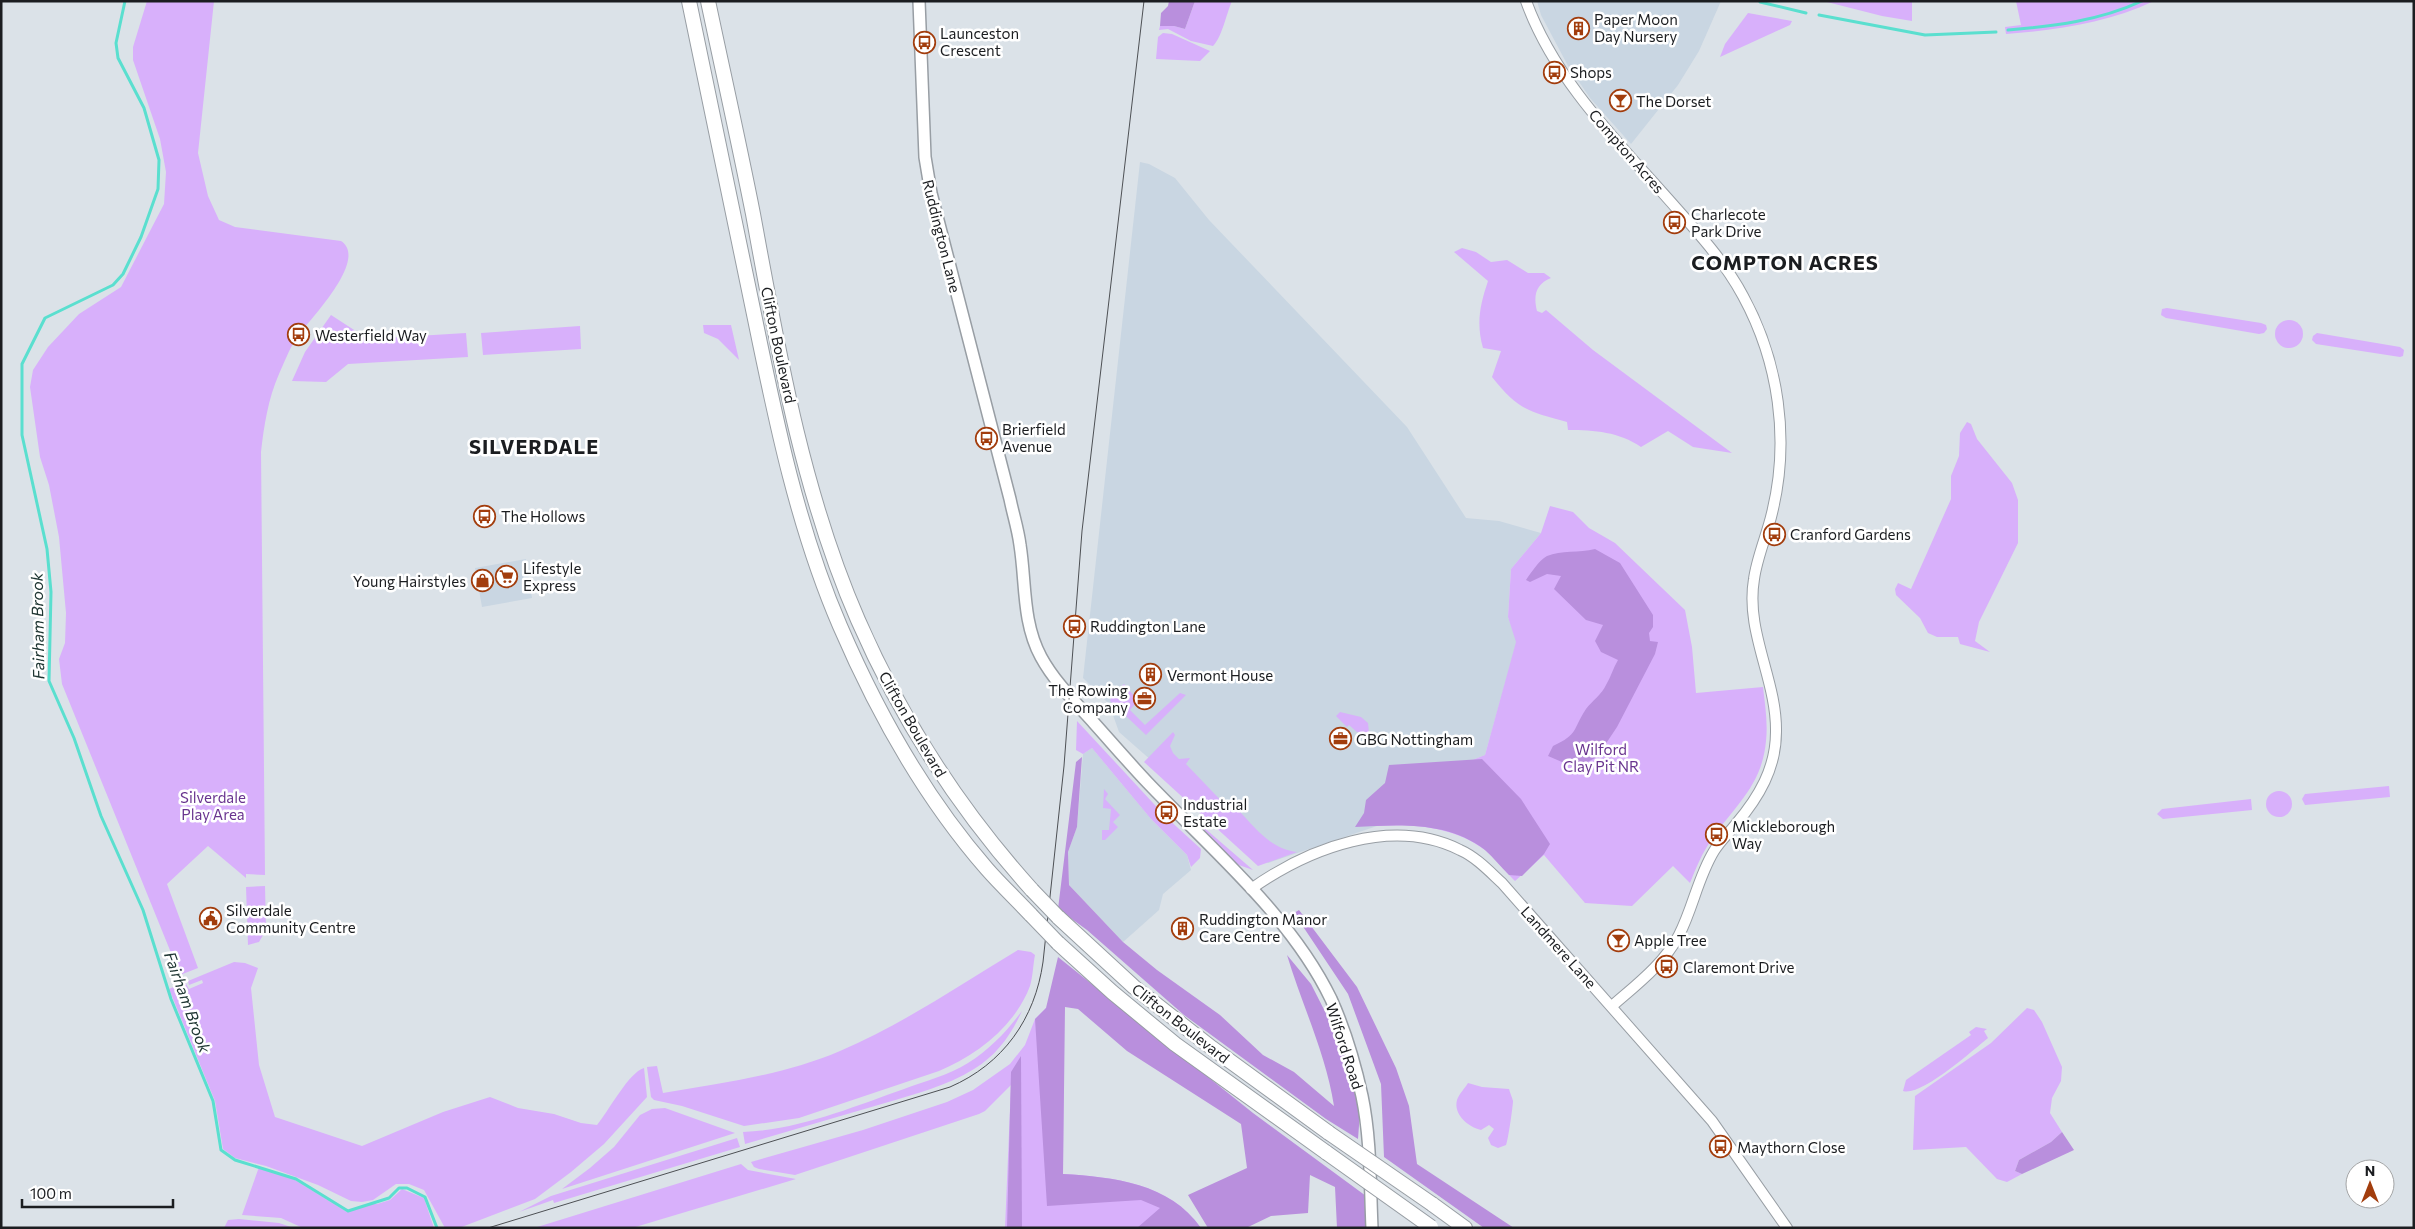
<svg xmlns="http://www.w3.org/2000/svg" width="2415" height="1229" viewBox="0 0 2415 1229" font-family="Commissioner,sans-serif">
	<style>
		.built { fill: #c9d6e2 }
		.green { fill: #d8b0fb }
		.forest { fill: #b98fdd }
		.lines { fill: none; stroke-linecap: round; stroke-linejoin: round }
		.stream { stroke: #5adfcf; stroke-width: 3 }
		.tertiary-casing { stroke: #989ea4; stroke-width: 12 }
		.secondary-casing { stroke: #989ea4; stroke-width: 14 }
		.trunk-casing { stroke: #989ea4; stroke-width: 16 }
		.tertiary { stroke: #fff; stroke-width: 10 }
		.secondary { stroke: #fff; stroke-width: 11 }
		.trunk { stroke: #fff; stroke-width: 14 }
		.tram { stroke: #4d5054; stroke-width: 1 }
		.trunk-bridge-casing { stroke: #989ea4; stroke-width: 16; stroke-linecap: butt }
		.trunk-bridge { stroke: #fff; stroke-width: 14 }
		.labels { text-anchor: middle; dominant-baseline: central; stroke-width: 5; stroke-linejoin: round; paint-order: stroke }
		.poi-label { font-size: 15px; fill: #1b1d20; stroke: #fff; text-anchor: start }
		.street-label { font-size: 15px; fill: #1b1d20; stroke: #fff }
		.park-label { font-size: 15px; fill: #69348f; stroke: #fff }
		.water-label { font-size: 16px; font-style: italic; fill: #203734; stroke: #fff }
		.district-label { font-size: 20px; font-weight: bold; letter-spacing: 1px; fill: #1b1d20; stroke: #fff }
	</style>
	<rect width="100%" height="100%" fill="#dbe2e8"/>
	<!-- built -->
	<g class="built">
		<polygon points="1537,1 1721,1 1699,51 1678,85 1631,144 1590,98 1567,64 1541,15"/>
		<polygon points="1140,162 1149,164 1175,178 1209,220 1407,427 1466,518 1499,521 1541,533 1511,569 1508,617 1517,641 1485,755 1470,761 1396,765 1377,826 1268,863 1119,732 1109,704 1083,678"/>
		<polygon points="526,559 532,598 482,607 475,568"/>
		<polygon points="1092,748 1151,819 1187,855 1191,870 1163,894 1159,910 1123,942 1069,885 1068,852 1077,827 1083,754"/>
	</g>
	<!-- green -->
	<g class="green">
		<path d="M 147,1 L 214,1 L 198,153 L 208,196 L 219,220 L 235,227 L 341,241 C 370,260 306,323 295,340 C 289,350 284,363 279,374 C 268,399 264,426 261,452 L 265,875 L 246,874 L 246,878 L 208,846 L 167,884 L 198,968 L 180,975 L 62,684 L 59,659 L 65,643 L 66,613 L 59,537 L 49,485 L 40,457 L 30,387 L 33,370 L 48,347 L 79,314 L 121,287 L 164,204 L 166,172 L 160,139 L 133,60 L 133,47 Z"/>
		<path d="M 1195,1 L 1232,1 C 1226,15 1222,37 1213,46 L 1191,41 L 1168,29 L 1159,30 L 1160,26 L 1174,26 L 1185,29 Z"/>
		<polygon points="1823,1 1912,1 1912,21 1882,16"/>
		<path d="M 2016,1 L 2154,1 C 2107,23 2058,30 2006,34 L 2005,27 L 2021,25 Z"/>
		<polygon points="1748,13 1792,21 1790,25 1720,57 1725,44"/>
		<polygon points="1163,33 1172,34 1210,51 1200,61 1156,59 1158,37"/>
		<path d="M 1462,248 L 1476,252 L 1491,262 L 1507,260 L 1528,273 L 1544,273 L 1551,278 C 1536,284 1533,295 1537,311 L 1542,313 L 1546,310 L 1593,350 L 1732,453 L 1693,447 L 1668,431 L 1641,447 C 1619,432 1595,430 1568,430 L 1567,422 C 1528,411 1518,410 1492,377 L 1501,351 L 1483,348 C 1476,323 1480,305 1488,281 L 1454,252 Z"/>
		<polygon points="2167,308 2261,323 2266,325 2267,329 2264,333 2259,334 2166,318 2161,315 2162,309"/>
		<polygon points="331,315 368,339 466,333 468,357 348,364 326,382 292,381 305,352"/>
		<circle cx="2289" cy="334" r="14"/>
		<polygon points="703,325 731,325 739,360 718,339 704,333"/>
		<polygon points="580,326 581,349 483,355 481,333"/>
		<polygon points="2317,333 2400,347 2404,350 2403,356 2400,357 2316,344 2312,340 2313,336"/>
		<polygon points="1967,422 1971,424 1977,439 2012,483 2018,500 2018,543 1979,622 1975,641 1990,652 1960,644 1958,637 1937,637 1928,633 1920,618 1896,595 1895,589 1898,583 1911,589 1951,499 1951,476 1959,456 1960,433"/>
		<path d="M 1550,506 L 1573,512 L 1589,528 L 1615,543 L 1685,610 L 1692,647 L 1696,693 L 1763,687 C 1765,705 1768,723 1766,741 C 1762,786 1735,805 1712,839 C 1702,853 1696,868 1690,883 L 1673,866 L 1632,906 L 1585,903 L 1544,855 L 1515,881 C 1505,871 1496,859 1485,850 C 1455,827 1413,823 1377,826 L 1387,809 L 1396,765 L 1470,761 L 1485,755 L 1516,642 L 1508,617 L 1511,569 L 1541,533 Z"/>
		<polygon points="1124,684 1135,697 1135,704 1130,710 1145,725 1180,693 1186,695 1146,735 1110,701 1112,695"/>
		<polygon points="1340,712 1361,717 1368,723 1369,733 1357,732 1349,725 1347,727 1336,716"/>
		<polygon points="1077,721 1166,817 1201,849 1200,858 1191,867 1187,855 1151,819 1092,748 1083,754 1076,750"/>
		<path d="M 1173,732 L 1175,735 L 1170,746 L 1173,753 L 1179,759 L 1190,758 L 1186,764 L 1230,810 L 1238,810 C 1256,828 1270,849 1297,852 L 1258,866 L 1144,762 Z"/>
		<polygon points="2389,786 2390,797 2305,805 2302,799 2305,794"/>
		<polygon points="1104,789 1108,794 1105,799 1120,815 1113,822 1118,827 1105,840 1102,840 1102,830 1109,830 1111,809 1103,808"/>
		<circle cx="2279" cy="804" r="13"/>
		<polygon points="2251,799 2252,810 2163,819 2157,814 2162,809"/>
		<polygon points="1201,825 1253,870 1236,864 1199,827"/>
		<polygon points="265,886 266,930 259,942 248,945 246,887"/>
		<path d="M 1018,950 L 1031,952 L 1035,955 C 1033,965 1033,976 1030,986 C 1015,1026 977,1055 939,1071 L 799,1118 L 744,1126 L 682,1106 L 654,1100 L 651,1097 L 647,1067 L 657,1066 L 663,1093 C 723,1083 784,1075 840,1051 C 903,1024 960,985 1018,950 Z"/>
		<path d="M 234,962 L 245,963 L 258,968 L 251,988 L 259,1065 L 275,1117 L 362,1146 L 443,1112 L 490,1097 L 518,1108 L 554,1114 L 581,1123 L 597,1125 C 608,1112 629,1072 644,1068 L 647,1097 L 604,1144 L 571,1172 L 535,1199 L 459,1228 L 445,1228 L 424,1190 L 409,1184 L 396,1184 L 373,1200 L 362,1202 L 351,1201 L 318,1185 L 266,1166 L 235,1158 L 223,1149 L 215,1101 L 169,989 L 185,982 L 189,989 L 203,983 L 202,980 L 189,985 L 188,981 Z"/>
		<path d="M 1064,1007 L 1063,1174 C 1113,1177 1170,1183 1201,1228 L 1005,1228 L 1011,1085 L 985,1111 L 979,1114 L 795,1175 L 759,1169 L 754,1167 L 751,1162 L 863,1130 L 947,1102 L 973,1090 L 1010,1064 L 1025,1045 L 1035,1019 L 1046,1008 Z"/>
		<polygon points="2027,1008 2034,1010 2042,1022 2062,1067 2061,1081 2052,1098 2050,1113 2062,1132 2051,1142 2019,1160 2015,1171 2022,1174 2007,1182 1997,1179 1966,1147 1913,1150 1915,1096 1991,1043"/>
		<path d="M 1022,1011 C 1011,1035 997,1055 974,1069 C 947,1086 915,1094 885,1103 C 838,1117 792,1130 745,1144 L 743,1132 C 798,1130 853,1107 904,1089 C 925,1081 949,1075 968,1063 C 990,1049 1006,1032 1022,1011 Z"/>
		<path d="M 1976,1027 L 1987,1029 L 1984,1031 L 1988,1038 C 1973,1050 1921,1097 1903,1091 L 1906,1080 L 1971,1035 L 1969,1032 Z"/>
		<path d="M 1468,1083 L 1482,1087 L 1509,1089 C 1510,1093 1512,1097 1513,1101 C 1513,1106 1508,1141 1506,1145 L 1498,1148 L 1491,1145 L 1488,1138 L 1494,1129 L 1489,1125 L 1481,1130 C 1469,1127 1453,1115 1457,1100 C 1459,1094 1465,1088 1468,1083 Z"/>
		<polygon points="665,1108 735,1133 562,1189 590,1168 614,1147 640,1115 652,1109"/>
		<polygon points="737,1138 740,1147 554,1203 553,1200 519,1212 551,1196"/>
		<polygon points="741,1164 748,1170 796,1179 632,1228 534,1228"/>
		<polygon points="259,1167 295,1180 347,1212 369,1204 377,1204 390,1200 402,1189 424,1198 434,1228 303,1228 281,1218 242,1215"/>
		<polygon points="239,1219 279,1223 294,1228 224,1228 228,1220"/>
	</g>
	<!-- forest -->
	<g class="forest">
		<polygon points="1169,1 1195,1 1185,29 1174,26 1160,26 1161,13 1168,6"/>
		<path d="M 1595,549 L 1620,563 L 1653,615 L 1653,627 L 1649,633 L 1650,641 L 1658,642 L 1655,654 L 1617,727 L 1597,757 L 1576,768 L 1548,756 L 1553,746 C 1579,734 1572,730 1586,709 C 1592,701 1602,694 1606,685 C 1611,677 1613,668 1618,660 L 1601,652 L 1595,641 L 1603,625 L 1586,620 L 1554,589 L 1561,576 L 1547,574 L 1530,582 L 1526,580 C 1531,573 1539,560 1547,556 C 1561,550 1579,553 1595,549 Z"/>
		<path d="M 1082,757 L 1077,827 L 1068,852 L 1069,885 L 1123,942 L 1157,970 L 1220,1015 L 1263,1055 L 1294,1072 L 1334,1106 C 1326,1054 1302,1005 1287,955 L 1311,984 L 1341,1043 L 1360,1112 L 1358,1139 L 1326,1119 L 1184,1015 L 1087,930 L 1058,909 L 1076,762 Z"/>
		<path d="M 1482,759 L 1521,799 L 1550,844 L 1544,854 L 1522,876 L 1509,875 C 1501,867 1493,857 1485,850 C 1447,821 1400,825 1355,827 L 1364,813 L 1366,800 L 1385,783 L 1389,765 Z"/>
		<polygon points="1299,910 1357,987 1396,1068 1409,1106 1417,1164 1514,1228 1484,1228 1384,1157 1381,1084 1348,994 1294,913"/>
		<path d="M 1058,957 L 1253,1113 L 1366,1196 L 1366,1228 L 1337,1228 L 1335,1187 L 1310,1175 L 1308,1213 L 1271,1216 L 1246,1228 L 1208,1228 L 1188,1195 L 1247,1168 L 1241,1124 L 1127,1051 L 1078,1009 L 1065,1007 L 1063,1174 C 1113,1177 1170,1183 1201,1228 L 1137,1228 L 1160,1208 L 1141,1200 L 1047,1206 L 1035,1019 L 1046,1008 Z"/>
		<polygon points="1021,1056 1022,1228 1007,1228 1011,1072"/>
		<polygon points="2062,1132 2074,1150 2022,1174 2015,1171 2019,1160 2051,1142"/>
	</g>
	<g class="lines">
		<!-- stream -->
		<g class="stream">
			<polyline points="125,1 116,43 118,58 144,108 159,160 158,189 141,237 123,274 113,285 45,318 22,364 22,435 47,549 51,592 49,681 74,738 101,816 143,910 171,999 213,1101 221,1150 235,1160 296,1179 348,1211 389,1198 399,1188 407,1188 425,1197 437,1228"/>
			<polyline points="1760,2 1806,13"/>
			<polyline points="1819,15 1925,35 1996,32"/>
			<path d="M 2008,30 C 2054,26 2099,21 2142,1"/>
		</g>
		<defs>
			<g id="tertiary">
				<path d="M 1526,1 C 1555,82 1622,146 1677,209 C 1701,236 1726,264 1743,296 C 1779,362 1790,440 1772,513 C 1767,535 1757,557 1754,579 C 1745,632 1777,680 1776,732 C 1776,768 1759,797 1736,824 C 1729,833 1720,841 1714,851 C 1698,877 1693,908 1679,935 C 1664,964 1636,985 1612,1006"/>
				<path d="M 1251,889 C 1309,848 1392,816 1460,850 C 1476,857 1489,871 1502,883 L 1712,1121 L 1787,1228"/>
			</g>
			<path id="secondary" d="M 919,1 L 925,157 L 931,193 L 1010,499 C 1013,514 1018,529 1020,545 C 1026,582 1022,622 1041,657 C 1054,681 1075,702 1094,723 C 1112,743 1129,763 1148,783 C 1211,849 1291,916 1331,999 C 1345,1030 1355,1064 1362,1096 C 1371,1139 1370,1185 1372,1228"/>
			<g id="trunk">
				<path d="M 689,1 C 711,107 733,213 755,319 C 776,422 798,529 840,626 C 877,712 925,798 987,869 C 1001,885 1017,900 1031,915"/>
				<path d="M 708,1 C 723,72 739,143 753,214 C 778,350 802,492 858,620 C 902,721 958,808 1032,890"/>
				<polyline points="1058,917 1134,987 1212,1048 1329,1133"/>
				<polyline points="1058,943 1112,992 1175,1044 1327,1153"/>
				<polyline points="1432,1204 1465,1228"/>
			</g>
		</defs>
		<!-- tertiary casing -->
		<use href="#tertiary" class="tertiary-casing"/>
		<!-- secondary casing -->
		<use href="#secondary" class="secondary-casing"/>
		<!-- trunk casing -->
		<use href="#trunk" class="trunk-casing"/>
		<!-- tertiary -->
		<use href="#tertiary" class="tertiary"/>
		<!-- secondary -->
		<use href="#secondary" class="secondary"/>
		<!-- trunk -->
		<use href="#trunk" class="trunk"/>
		<!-- tram -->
		<path class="tram" d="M 488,1228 L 950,1087 C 1003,1064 1035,1019 1043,962 L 1064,766 L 1082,531 L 1144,1"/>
		<defs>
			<g id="trunk-bridge">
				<polyline points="1032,890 1058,917"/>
				<polyline points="1031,915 1058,943"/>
				<polyline points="1329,1133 1432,1204"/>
				<polyline points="1327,1153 1431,1227"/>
			</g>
		</defs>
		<!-- trunk-bridge casing -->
		<use href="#trunk-bridge" class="trunk-bridge-casing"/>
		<!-- trunk-bridge -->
		<use href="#trunk-bridge" class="trunk-bridge"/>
	</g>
	<!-- icons -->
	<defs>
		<symbol id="building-ring" viewBox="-11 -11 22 22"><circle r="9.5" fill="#fff" stroke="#a23d0d" stroke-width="1.5"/><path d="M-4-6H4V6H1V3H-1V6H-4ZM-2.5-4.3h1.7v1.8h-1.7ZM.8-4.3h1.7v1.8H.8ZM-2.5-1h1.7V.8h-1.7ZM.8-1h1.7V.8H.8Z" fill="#a23d0d"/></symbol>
		<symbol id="bus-ring" viewBox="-11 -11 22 22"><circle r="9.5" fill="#fff" stroke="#a23d0d" stroke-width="1.5"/><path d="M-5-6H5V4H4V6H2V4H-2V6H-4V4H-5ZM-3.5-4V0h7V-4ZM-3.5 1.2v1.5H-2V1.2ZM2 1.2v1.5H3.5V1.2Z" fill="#a23d0d"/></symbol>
		<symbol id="bar-ring" viewBox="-11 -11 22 22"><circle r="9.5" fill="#fff" stroke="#a23d0d" stroke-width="1.5"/><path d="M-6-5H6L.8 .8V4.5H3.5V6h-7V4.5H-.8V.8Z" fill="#a23d0d"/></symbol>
		<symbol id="supermarket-ring" viewBox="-11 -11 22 22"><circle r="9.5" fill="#fff" stroke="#a23d0d" stroke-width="1.5"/><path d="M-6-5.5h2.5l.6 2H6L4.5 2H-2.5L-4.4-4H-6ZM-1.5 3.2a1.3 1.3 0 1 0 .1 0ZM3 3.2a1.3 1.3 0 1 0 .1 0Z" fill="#a23d0d"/></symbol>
		<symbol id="shop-ring" viewBox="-11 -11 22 22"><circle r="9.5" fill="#fff" stroke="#a23d0d" stroke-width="1.5"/><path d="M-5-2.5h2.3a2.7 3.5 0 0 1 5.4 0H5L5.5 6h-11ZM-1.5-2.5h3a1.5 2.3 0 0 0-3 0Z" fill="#a23d0d"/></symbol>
		<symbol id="office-ring" viewBox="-11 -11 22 22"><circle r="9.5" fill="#fff" stroke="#a23d0d" stroke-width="1.5"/><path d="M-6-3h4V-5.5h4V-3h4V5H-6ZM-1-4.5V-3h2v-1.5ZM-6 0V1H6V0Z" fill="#a23d0d"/></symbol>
		<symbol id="civic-ring" viewBox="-11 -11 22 22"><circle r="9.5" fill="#fff" stroke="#a23d0d" stroke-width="1.5"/><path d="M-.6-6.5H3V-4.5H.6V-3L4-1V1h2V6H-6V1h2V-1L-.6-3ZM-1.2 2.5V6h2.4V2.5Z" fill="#a23d0d"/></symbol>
	</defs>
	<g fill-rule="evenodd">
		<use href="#building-ring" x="1566" y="16" width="25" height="25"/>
		<use href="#bus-ring" x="912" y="30" width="25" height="25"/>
		<use href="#bus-ring" x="1542" y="60" width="25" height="25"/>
		<use href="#bar-ring" x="1608" y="88" width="25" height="25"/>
		<use href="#bus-ring" x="1662" y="210" width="25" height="25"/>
		<use href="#bus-ring" x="286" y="322" width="25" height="25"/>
		<use href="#bus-ring" x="974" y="426" width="25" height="25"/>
		<use href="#bus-ring" x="472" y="504" width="25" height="25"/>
		<use href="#bus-ring" x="1762" y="522" width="25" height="25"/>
		<use href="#supermarket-ring" x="494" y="564" width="25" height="25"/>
		<use href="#shop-ring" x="470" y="568" width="25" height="25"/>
		<use href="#bus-ring" x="1062" y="614" width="25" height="25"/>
		<use href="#building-ring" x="1138" y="662" width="25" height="25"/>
		<use href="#office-ring" x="1132" y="686" width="25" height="25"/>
		<use href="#office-ring" x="1328" y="726" width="25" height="25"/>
		<use href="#bus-ring" x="1154" y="800" width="25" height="25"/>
		<use href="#bus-ring" x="1704" y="822" width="25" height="25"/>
		<use href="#civic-ring" x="198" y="906" width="25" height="25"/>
		<use href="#building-ring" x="1170" y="916" width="25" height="25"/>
		<use href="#bar-ring" x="1606" y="928" width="25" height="25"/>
		<use href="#bus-ring" x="1654" y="954" width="25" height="25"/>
		<use href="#bus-ring" x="1708" y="1134" width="25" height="25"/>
	</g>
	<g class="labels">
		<!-- poi labels -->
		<g class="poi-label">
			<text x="1594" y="19">Paper Moon<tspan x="1594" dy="17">Day Nursery</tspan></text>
			<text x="940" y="33">Launceston<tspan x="940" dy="17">Crescent</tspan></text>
			<text x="1570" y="72">Shops</text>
			<text x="1636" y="101">The Dorset</text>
			<text x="1691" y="214">Charlecote<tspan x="1691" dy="17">Park Drive</tspan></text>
			<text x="315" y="335">Westerfield Way</text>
			<text x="1002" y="429">Brierfield<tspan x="1002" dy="17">Avenue</tspan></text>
			<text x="501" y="516">The Hollows</text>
			<text x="1790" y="534">Cranford Gardens</text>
			<text x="523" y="568">Lifestyle<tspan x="523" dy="17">Express</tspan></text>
			<text x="466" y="581" text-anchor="end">Young Hairstyles</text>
			<text x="1090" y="626">Ruddington Lane</text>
			<text x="1167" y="675">Vermont House</text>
			<text x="1128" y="690" text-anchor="end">The Rowing<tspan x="1128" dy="17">Company</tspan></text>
			<text x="1356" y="739">GBG Nottingham</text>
			<text x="1183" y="804">Industrial<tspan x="1183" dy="17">Estate</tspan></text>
			<text x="1732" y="826">Mickleborough<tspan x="1732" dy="17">Way</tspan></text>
			<text x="226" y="910">Silverdale<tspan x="226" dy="17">Community Centre</tspan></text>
			<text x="1199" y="919">Ruddington Manor<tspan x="1199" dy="17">Care Centre</tspan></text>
			<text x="1634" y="940">Apple Tree</text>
			<text x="1683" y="967">Claremont Drive</text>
			<text x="1737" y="1147">Maythorn Close</text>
		</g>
		<!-- street labels -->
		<g class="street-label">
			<text transform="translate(1627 151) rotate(49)">Compton Acres</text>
			<text transform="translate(942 236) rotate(76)">Ruddington Lane</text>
			<text transform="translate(779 345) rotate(78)">Clifton Boulevard</text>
			<text transform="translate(913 724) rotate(60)">Clifton Boulevard</text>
			<text transform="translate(1559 947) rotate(48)">Landmere Lane</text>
			<text transform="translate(1181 1023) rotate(38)">Clifton Boulevard</text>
			<text transform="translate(1345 1046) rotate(72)">Wilford Road</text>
		</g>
		<!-- park labels -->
		<g class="park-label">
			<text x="1601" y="749">Wilford<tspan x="1601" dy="17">Clay Pit NR</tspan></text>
			<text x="213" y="797">Silverdale<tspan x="213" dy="17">Play Area</tspan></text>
		</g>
		<!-- water labels -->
		<g class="water-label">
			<text transform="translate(37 626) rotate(-91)">Fairham Brook</text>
			<text transform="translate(188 1002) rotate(70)">Fairham Brook</text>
		</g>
		<!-- district labels -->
		<g class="district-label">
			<text x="1785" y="262">COMPTON ACRES</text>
			<text x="534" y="446">SILVERDALE</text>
		</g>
	</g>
	<!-- border -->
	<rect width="2415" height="1229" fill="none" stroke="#1b1d20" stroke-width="5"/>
	<!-- north arrow -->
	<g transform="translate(2370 1184)"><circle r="24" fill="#ffffff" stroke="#a4a5a6"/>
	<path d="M0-4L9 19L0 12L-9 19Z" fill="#a23d0d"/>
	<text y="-8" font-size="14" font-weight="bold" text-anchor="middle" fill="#1b1d20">N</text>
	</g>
	<!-- scale -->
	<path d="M22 1199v8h151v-8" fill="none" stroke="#1b1d20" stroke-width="2.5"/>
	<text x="30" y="1199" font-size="15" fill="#1b1d20" stroke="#ffffff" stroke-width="4" paint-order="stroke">100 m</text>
</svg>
